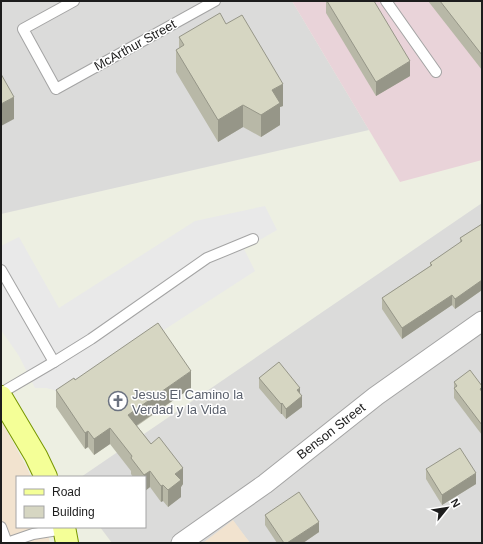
<svg xmlns="http://www.w3.org/2000/svg" width="483" height="544" viewBox="0 0 483 544" font-family="Arial,sans-serif">
	<style>
		.residential { fill: #dbdbda }
		.commercial { fill: #f2e3cf }
		.industrial { fill: #e9d3d9 }
		.parking { fill: #e9e9e9 }
		.lines { fill: none; stroke-linecap: round; stroke-linejoin: round }
		.lane-casing { stroke: #a4a4a4; stroke-width: 12 }
		.street-casing { stroke: #a4a4a4; stroke-width: 21 }
		.primary-casing { stroke: #779600; stroke-width: 24 }
		.lane { stroke: #fff; stroke-width: 10 }
		.street { stroke: #fff; stroke-width: 19 }
		.primary { stroke: #f4ff97; stroke-width: 22 }
		.wall { fill: #b8b8a7 }
		.shaded-wall { fill: #969688 }
		.building { fill: #d6d6c2; stroke: #969688 }
		.labels { text-anchor: middle; dominant-baseline: central; stroke-width: 3; stroke-linejoin: round; paint-order: stroke }
		.street-label { font-size: 13px; fill: #1d1d1d; stroke: #fff }
		.worship-label { font-size: 13px; fill: #5b616d; stroke: #fff; text-anchor: start }
	</style>
	<rect width="100%" height="100%" fill="#edefe2"/>
	<!-- residential -->
	<g class="residential">
		<polygon points="1,1 292,1 369,130 1,214"/>
		<polygon points="482,203 482,543 250,543 233,521 203,543 112,543 100,527 145,527 145,477 81,477"/>
	</g>
	<!-- commercial -->
	<g class="commercial">
		<polygon points="1,420 27,468 31,477 17,477 17,527 46,527 50,543 1,543"/>
		<polygon points="233,520 250,543 203,543"/>
	</g>
	<!-- industrial -->
	<polygon class="industrial" points="292,1 482,1 482,160 400,182"/>
	<!-- parking -->
	<polygon class="parking" points="265,206 277,230 244,249 255,271 62,396 54,390 46,388 35,388 19,356 1,330 1,246 19,237 59,308 195,221"/>
	<g class="lines">
		<defs>
			<g id="lane">
				<polyline points="74,1 23,29 56,89 215,1"/>
				<polyline points="386,1 436,72"/>
				<polyline points="1,270 54,362"/>
				<polyline points="1,393 54,362 91,339 207,258 253,239"/>
				<polyline points="1,527 7,543"/>
				<polyline points="7,543 33,534 64,529"/>
			</g>
			<polyline id="street" points="181,543 265,484 376,396 482,321"/>
			<g id="primary">
				<polyline points="1,397 36,456 46,477"/>
				<polyline points="64,527 67,543"/>
			</g>
		</defs>
		<!-- lane casing -->
		<use href="#lane" class="lane-casing"/>
		<!-- street casing -->
		<use href="#street" class="street-casing"/>
		<!-- primary casing -->
		<use href="#primary" class="primary-casing"/>
		<!-- lane -->
		<use href="#lane" class="lane"/>
		<!-- street -->
		<use href="#street" class="street"/>
		<!-- primary -->
		<use href="#primary" class="primary"/>
	</g>
	<!-- wall -->
	<g class="wall">
		<polygon points="326,1 374,1 410,76 376,96 326,13"/>
		<polygon points="428,1 482,1 482,70"/>
		<polygon points="226,24 283,106 280,107 280,125 261,137 243,127 218,142 176,72 176,50 179,48 179,37"/>
		<polygon points="482,224 482,290 455,309 452,305 402,339 382,309 382,298 430,266 430,263 460,243 460,238"/>
		<polygon points="259,378 300,394 302,407 286,419 282,414 281,414 259,388"/>
		<polygon points="75,380 191,388 137,426 183,484 181,487 181,497 168,507 163,501 161,502 150,487 145,491 145,477 133,477 131,474 131,471 110,444 94,455 88,447 85,449 56,407 56,390"/>
		<polygon points="454,382 482,386 482,435 454,398"/>
		<polygon points="426,469 476,484 442,505 426,479"/>
		<polygon points="265,515 319,532 303,543 277,543 265,525"/>
	</g>
	<!-- shaded-wall -->
	<g class="shaded-wall">
		<polygon points="410,61 410,76 376,96 376,82"/>
		<polygon points="283,84 283,106 280,107 280,125 261,137 261,115 272,90"/>
		<polygon points="14,97 14,119 1,126 1,104"/>
		<polygon points="243,105 243,127 218,142 218,120"/>
		<polygon points="482,280 482,290 455,309 455,299"/>
		<polygon points="452,295 452,305 402,339 402,328"/>
		<polygon points="191,371 191,388 128,431 128,415"/>
		<polygon points="300,388 300,398 302,396 302,407 286,419 286,409 297,390"/>
		<polygon points="282,403 282,414 281,414 281,404"/>
		<polygon points="110,428 110,444 94,455 94,439"/>
		<polygon points="88,431 88,447 85,449 85,433"/>
		<polygon points="183,468 183,484 181,487 181,497 168,507 168,490 175,474"/>
		<polygon points="150,471 150,487 145,491 145,477 144,477 144,475"/>
		<polygon points="476,473 476,484 442,505 442,495"/>
		<polygon points="163,485 163,501 161,502 161,486"/>
		<polygon points="319,522 319,532 303,543 287,543"/>
	</g>
	<!-- building -->
	<g class="building">
		<polygon points="327,1 374,1 410,61 376,82"/>
		<polygon points="440,1 482,1 482,55"/>
		<polygon points="220,13 226,24 242,15 283,84 272,90 280,103 261,115 243,105 218,120 176,50 184,45 179,37"/>
		<polygon points="1,74 14,97 1,104"/>
		<polygon points="482,224 482,280 455,299 452,295 402,328 382,298 432,265 430,263 462,241 460,238"/>
		<polygon points="158,323 191,371 128,415 151,444 159,437 183,468 175,474 181,480 168,490 163,485 161,486 150,471 144,475 131,458 132,456 110,428 94,439 88,431 85,433 56,390 74,378 75,380"/>
		<polygon points="279,362 300,388 297,390 302,396 286,409 282,403 281,404 259,378"/>
		<polygon points="470,370 482,386 482,387 480,389 482,392 482,425 454,388 457,386 454,382"/>
		<polygon points="460,448 476,473 442,495 426,469"/>
		<polygon points="299,492 319,522 287,543 284,543 265,515"/>
	</g>
	<!-- icons -->
	<defs>
		<symbol id="church-ring" viewBox="-11 -11 22 22"><circle r="9.5" fill="#fff" stroke="#6b7280" stroke-width="1.5"/><path d="M-1.2-6h2.4v3.5h3.3v2.4h-3.3V6h-2.4V-.1h-3.3v-2.4h3.3Z" fill="#6b7280"/></symbol>
	</defs>
	<g fill-rule="evenodd">
		<use href="#church-ring" x="107" y="390" width="22" height="22"/>
	</g>
	<g class="labels">
		<!-- street labels -->
		<g class="street-label">
			<text transform="translate(135 45) rotate(-29)">McArthur Street</text>
			<text transform="translate(331 431) rotate(-38)">Benson Street</text>
		</g>
		<!-- worship labels -->
		<g class="worship-label">
			<text x="132" y="394">Jesus El Camino la<tspan x="132" dy="15">Verdad y la Vida</tspan></text>
		</g>
	</g>
	<!-- border -->
	<rect width="483" height="544" fill="none" stroke="#1d1d1d" stroke-width="4"/>
	<!-- legend -->
	<rect x="16" y="476" width="130" height="52" fill="#ffffff" stroke="#a5a5a5"/>
	<rect x="24" y="489" width="20" height="6" fill="#f4ff97" stroke="#a5a5a5"/>
	<text x="52" y="496" font-size="12" fill="#1d1d1d">Road</text>
	<rect x="24" y="506" width="20" height="12" fill="#d6d6c2" stroke="#a5a5a5"/>
	<text x="52" y="516" font-size="12" fill="#1d1d1d">Building</text>
	<!-- north arrow -->
	<g transform="translate(447 508) rotate(60)" stroke="#ffffff" stroke-width="3" paint-order="stroke">
	<path d="M0-3L7 15L0 10L-7 15Z" fill="#1d1d1d"/>
	<text y="-6" font-size="11" font-weight="bold" text-anchor="middle" fill="#1d1d1d">N</text>
	</g>
</svg>
